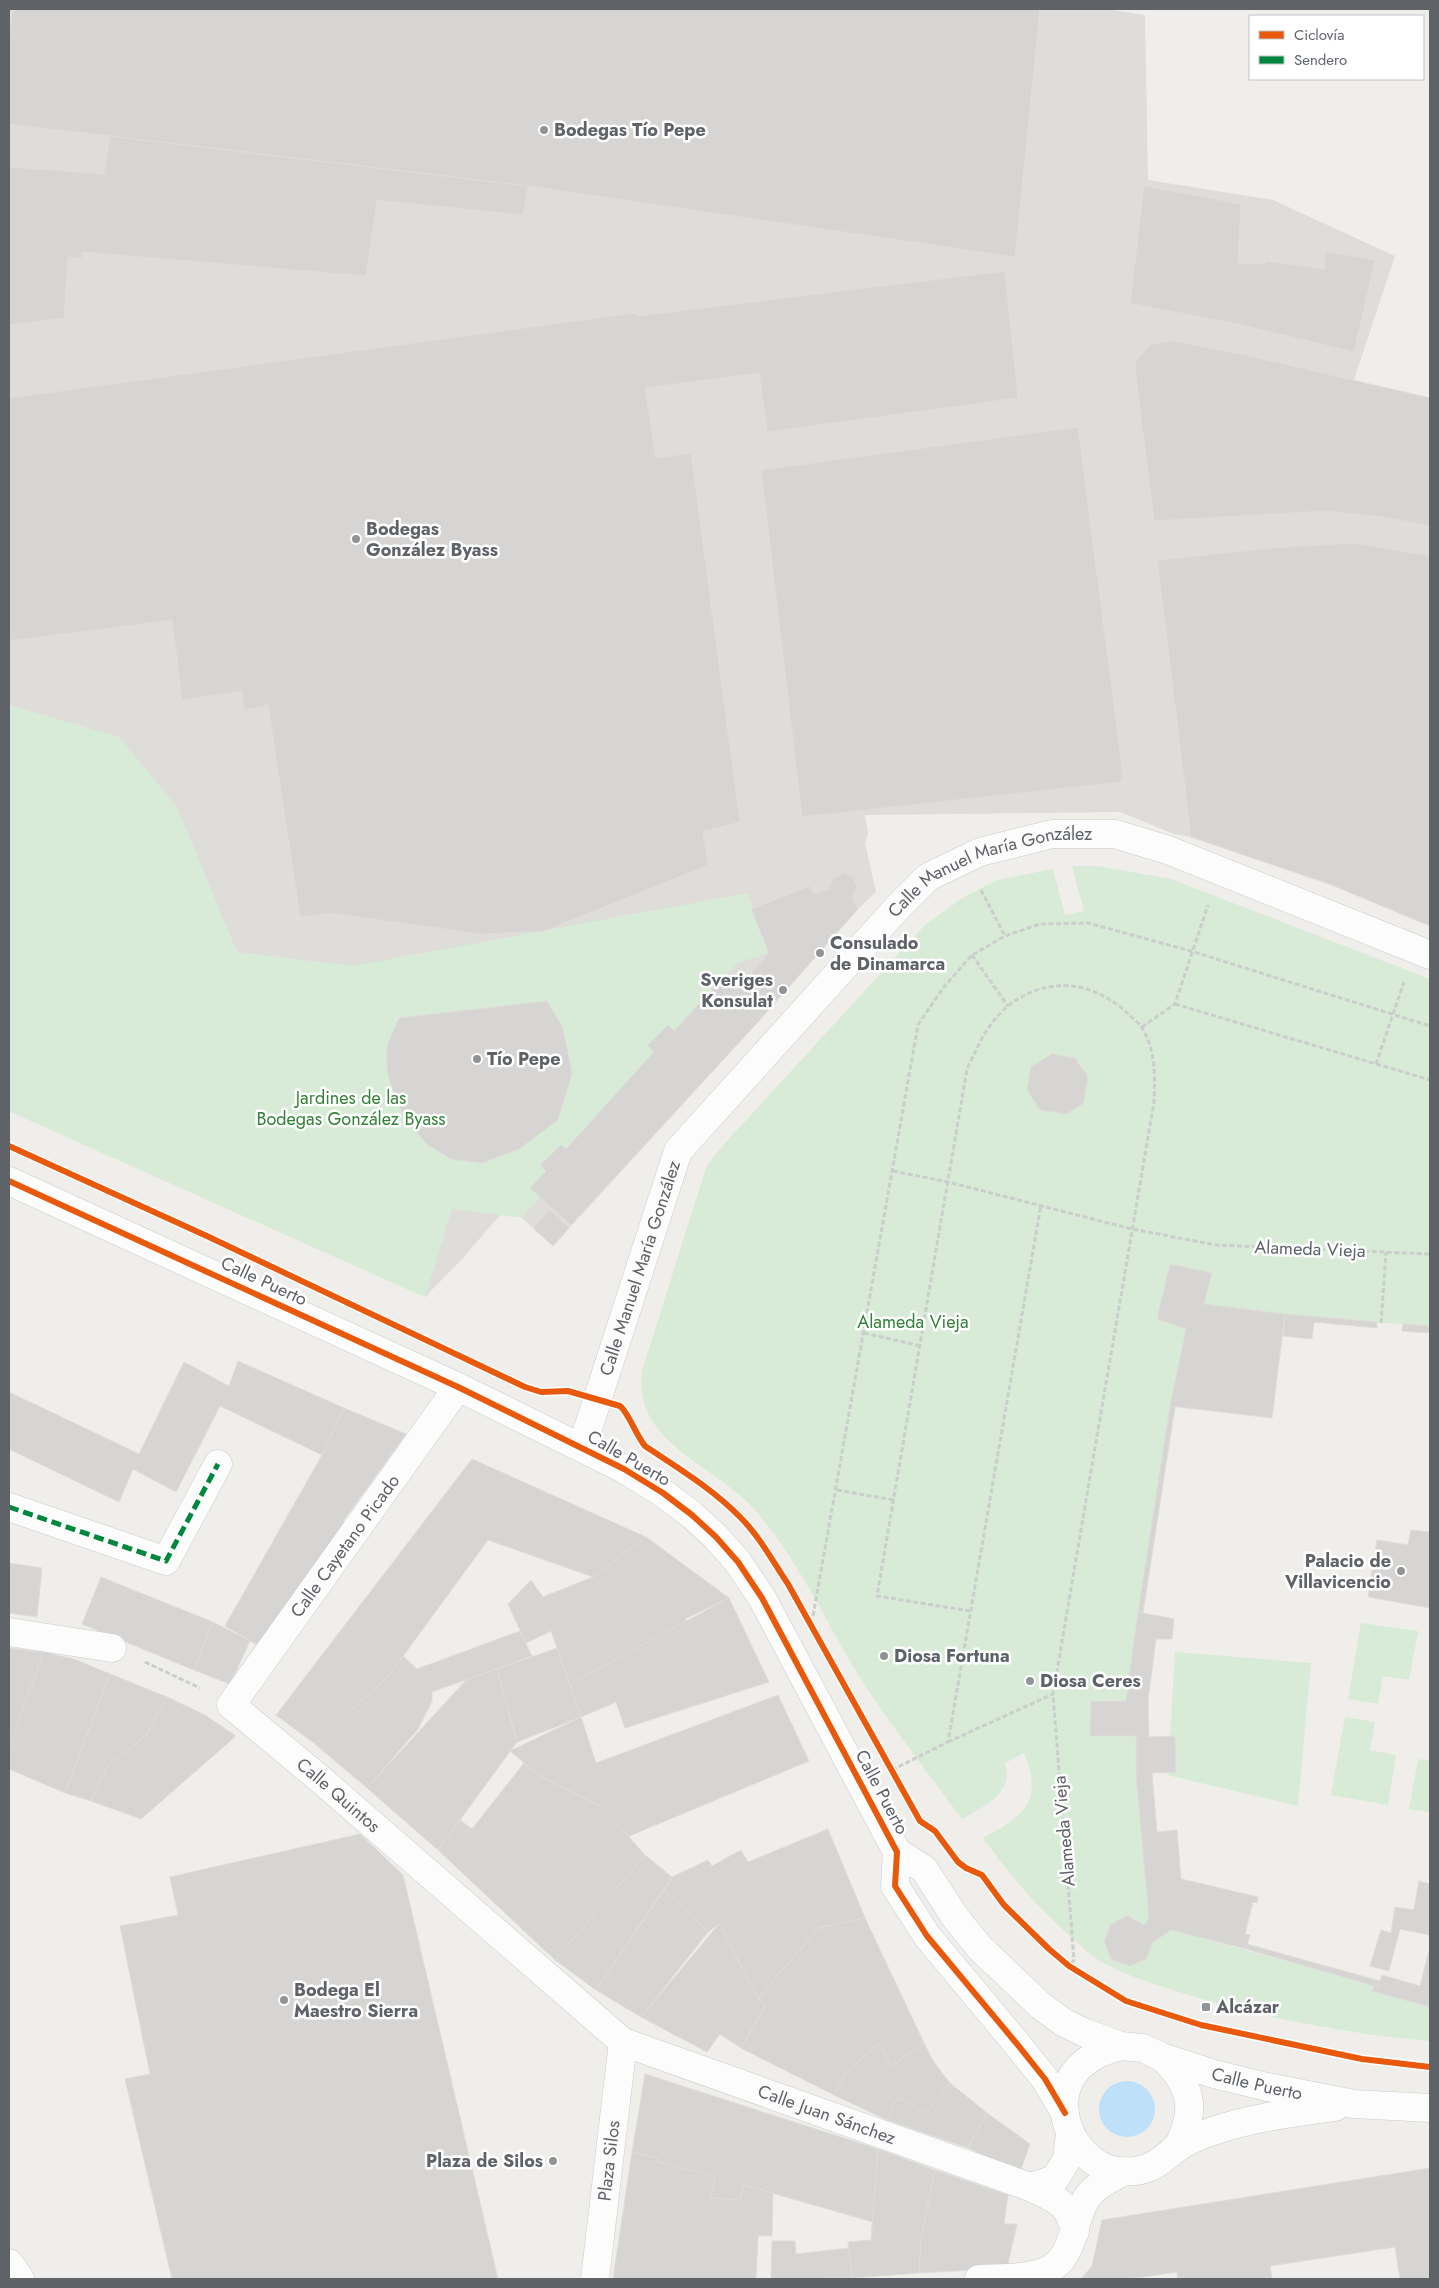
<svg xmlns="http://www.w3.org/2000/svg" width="1439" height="2288" viewBox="0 0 1439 2288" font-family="Jost,sans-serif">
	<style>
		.industrial { fill: #dfddda }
		.green { fill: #d8ebd6 }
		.water { fill: #bfe0f9 }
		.building { fill: #d6d5d3; stroke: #deddd9 }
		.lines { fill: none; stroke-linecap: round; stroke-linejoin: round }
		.minor-casing { stroke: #cbcccc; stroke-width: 29 }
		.tertiary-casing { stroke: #cbcccc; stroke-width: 29 }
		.secondary-casing { stroke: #cacacb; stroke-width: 29 }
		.path { stroke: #cacfcc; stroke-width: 3; stroke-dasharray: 5 2.5; stroke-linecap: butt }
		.minor { stroke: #fdfcfc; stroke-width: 28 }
		.tertiary { stroke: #fdfcfc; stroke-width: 28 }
		.secondary { stroke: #fdfcfc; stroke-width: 28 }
		.quiet { stroke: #00873e; stroke-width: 5; stroke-dasharray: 10 5; stroke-linecap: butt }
		.cycleway-casing { stroke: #fff; stroke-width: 9 }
		.cycleway { stroke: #e8590c; stroke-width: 6 }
		.poi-dot { fill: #919496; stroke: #fff; stroke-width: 2 }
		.labels { text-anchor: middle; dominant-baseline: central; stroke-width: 5; stroke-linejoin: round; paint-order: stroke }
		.poi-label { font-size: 18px; font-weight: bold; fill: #5f6368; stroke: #fff; text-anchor: start }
		.street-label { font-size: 18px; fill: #5f6368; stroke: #fff }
		.park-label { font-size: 18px; fill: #348238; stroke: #fff }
	</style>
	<rect width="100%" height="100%" fill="#efeeea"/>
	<!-- industrial -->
	<polygon class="industrial" points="9,9 1106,9 1145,15 1148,180 1273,200 1395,256 1347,401 1430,420 1430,926 1332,885 1191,837 1174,834 1120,812 865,815 868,834 865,843 876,892 858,909 757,1023 553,1246 511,1208 506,1208 463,1258 425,1297 9,1111"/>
	<!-- green -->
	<g class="green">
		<polygon points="9,705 119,737 177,807 237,952 353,966 748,893 769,953 737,963 522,1218 452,1209 425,1297 9,1111"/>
		<path d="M 1072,866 L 1097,866 L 1171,879 L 1430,979 L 1430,1326 L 1327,1319 L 1204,1304 L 1212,1273 L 1170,1264 L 1157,1319 L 1186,1329 L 1170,1406 L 1126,1701 L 1091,1701 L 1090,1736 L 1136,1736 L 1136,1775 L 1149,1919 L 1144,1925 L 1128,1917 L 1111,1924 L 1104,1941 L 1111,1959 L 1130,1966 L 1146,1959 L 1152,1943 L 1171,1930 L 1374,1985 L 1373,1991 L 1430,2007 L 1430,2041 C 1347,2034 1265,2018 1185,1994 C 1155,1984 1125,1976 1097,1959 C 1089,1954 1081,1946 1074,1939 C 1039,1910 1010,1875 983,1838 C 1024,1816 1044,1802 1024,1753 L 1005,1763 C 1014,1794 984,1806 962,1819 C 931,1777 899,1736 870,1693 C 830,1633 803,1565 755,1510 C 713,1463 633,1444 642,1371 L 706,1168 L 716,1153 L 925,925 L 964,897 L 997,880 L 1053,869 L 1065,915 L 1084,911 Z"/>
		<polygon points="1361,1623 1418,1631 1409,1680 1383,1676 1378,1704 1348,1699"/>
		<polygon points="1175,1652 1311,1663 1298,1806 1167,1775 1168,1772 1176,1771 1175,1736 1170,1736"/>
		<polygon points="1345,1717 1375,1722 1370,1750 1396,1755 1388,1805 1331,1795"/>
		<polygon points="1418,1759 1430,1761 1430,1812 1409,1809"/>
	</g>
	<!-- water -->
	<circle class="water" cx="1127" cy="2109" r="28"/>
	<!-- building -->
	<g class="building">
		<polygon points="13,9 1040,9 1015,257 528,186 9,124 9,40"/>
		<polygon points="110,136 528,186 523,215 377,200 366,276 82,252 82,259 68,257 64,318 9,325 9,167 104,174"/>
		<polygon points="1144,186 1241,204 1238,263 1264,264 1267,261 1324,269 1325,251 1375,260 1354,352 1242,325 1130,303"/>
		<polygon points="1005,271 1018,398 767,432 759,373 645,388 656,458 691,453 740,822 703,831 708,865 544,931 482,934 329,913 300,917 268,705 244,710 242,691 182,700 172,620 9,641 9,398 634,313 637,316"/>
		<polygon points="1173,341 1241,354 1430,398 1430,526 1383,517 1325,511 1154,521 1135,371 1136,361 1151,344"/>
		<polygon points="1078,427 1123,775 1120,782 802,817 761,470"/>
		<polygon points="1355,543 1430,556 1430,926 1332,885 1191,837 1157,560 1272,548"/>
		<polygon points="843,873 853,877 857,887 852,899 858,909 757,1023 729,999 769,953 751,909 810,886 814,894 829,889 833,879"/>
		<polygon points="724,977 738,989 729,999 757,1023 571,1225 530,1188 546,1171 540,1165 561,1145 566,1149 654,1052 648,1045 668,1025 674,1031"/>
		<polygon points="547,1001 563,1028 572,1073 558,1120 519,1149 483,1163 451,1159 427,1144 409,1124 396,1101 387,1070 387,1046 399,1018"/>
		<polygon points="1052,1054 1075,1058 1088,1077 1083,1104 1066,1114 1040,1110 1027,1090 1031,1067"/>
		<polygon points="550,1210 569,1228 553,1246 533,1228"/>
		<polygon points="1170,1264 1212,1273 1204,1304 1285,1314 1272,1418 1170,1406 1186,1329 1157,1319"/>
		<polygon points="1285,1314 1377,1322 1377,1328 1314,1322 1312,1339 1283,1336"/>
		<polygon points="1403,1324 1430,1326 1430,1333 1402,1331"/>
		<polygon points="238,1361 344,1408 322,1455 220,1406 176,1492 133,1469 119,1502 9,1449 9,1392 139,1454 184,1362 229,1386"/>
		<polygon points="1170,1406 1175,1407 1143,1613 1138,1612"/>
		<polygon points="344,1408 406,1434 343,1521 351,1526 259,1646 225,1626 322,1455"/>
		<polygon points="472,1459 646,1537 593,1577 488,1540 390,1674 315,1744 276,1715"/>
		<polygon points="1411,1530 1430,1532 1430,1608 1368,1597 1377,1540 1408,1545"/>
		<polygon points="646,1537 729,1598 685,1619 693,1636 570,1684 551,1631 526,1643 508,1604 531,1580 543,1597 593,1577"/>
		<polygon points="9,1563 42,1568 37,1617 9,1613"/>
		<polygon points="101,1577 213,1622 194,1670 82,1624"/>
		<polygon points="729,1598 769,1682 625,1728 616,1702 581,1717 570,1684"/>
		<polygon points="1138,1612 1174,1619 1172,1639 1156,1639 1148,1700 1149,1737 1175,1736 1176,1772 1152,1773 1157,1832 1177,1830 1181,1879 1258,1897 1257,1903 1253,1902 1245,1934 1250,1935 1246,1949 1171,1930 1152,1943 1146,1959 1130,1966 1111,1959 1104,1941 1111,1924 1128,1916 1144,1925 1149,1919 1136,1775 1136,1736 1090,1736 1091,1701 1126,1701"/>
		<polygon points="213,1622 250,1641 230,1684 194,1670"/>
		<polygon points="520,1631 532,1656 432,1692 432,1701 418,1729 367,1788 315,1744 390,1674 403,1656 417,1669"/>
		<polygon points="9,1648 43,1652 9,1756"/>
		<polygon points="557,1648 581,1717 517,1742 497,1669"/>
		<polygon points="43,1652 74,1659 110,1674 65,1793 9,1769 9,1751"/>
		<polygon points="497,1669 517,1742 438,1850 367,1788 466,1680"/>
		<polygon points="110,1674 167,1697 146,1736 108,1765 91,1801 65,1793"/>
		<polygon points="778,1695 809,1761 627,1837 602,1807 541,1777 510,1751 581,1717 596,1763"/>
		<polygon points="167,1697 205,1715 236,1736 141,1819 91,1801 108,1765 146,1736"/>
		<polygon points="524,1763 541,1777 602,1807 645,1855 555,1960 438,1850 460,1820 472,1829"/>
		<polygon points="828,1829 865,1918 819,1928 758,1998 719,1924 708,1932 664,1890 672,1877 708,1860 712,1866 741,1850 748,1862"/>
		<polygon points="360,1834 403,1875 498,2279 172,2279 125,2079 150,2074 120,1926 178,1915 170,1877"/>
		<polygon points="645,1855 672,1877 596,1990 555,1960"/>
		<polygon points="1430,1880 1430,1935 1400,1929 1389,1971 1370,1966 1381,1930 1391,1933 1395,1907 1414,1910 1419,1881 1430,1884"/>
		<polygon points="664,1890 708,1932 641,2017 596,1990"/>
		<polygon points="865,1918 924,2043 891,2067 879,2044 849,2069 834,2095 741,2048 765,2006 758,1998 819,1928"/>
		<polygon points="719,1924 758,1998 765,2006 741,2048 720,2034 707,2052 641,2017"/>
		<polygon points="1247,1944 1380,1981 1378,1987 1246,1949"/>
		<polygon points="1429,1951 1430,2007 1372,1991 1374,1985 1378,1987 1382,1975 1420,1986"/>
		<polygon points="924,2043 933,2061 950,2083 926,2113 898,2097 887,2120 834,2095 849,2069 879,2044 891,2067"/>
		<polygon points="645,2074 878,2149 873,2222 744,2185 740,2200 710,2198 715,2176 657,2162 657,2158 632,2152"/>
		<polygon points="950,2083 987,2113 968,2148 887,2120 898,2097 926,2113"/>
		<polygon points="987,2113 1030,2144 1020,2172 968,2148"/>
		<polygon points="878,2149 935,2170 921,2239 919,2273 852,2278 848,2242 871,2240"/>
		<polygon points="632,2152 657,2158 657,2162 715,2176 710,2198 740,2200 744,2185 773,2193 772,2236 758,2236 756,2279 613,2279"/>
		<polygon points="1430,2168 1430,2279 1400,2279 1395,2247 1270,2266 1272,2279 1178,2279 1177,2272 1129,2279 1081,2279 1092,2266 1102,2220"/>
		<polygon points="935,2170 1008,2195 1004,2224 1017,2224 1007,2268 919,2273 921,2239"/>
		<polygon points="772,2241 795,2241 796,2254 849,2248 852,2278 771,2279"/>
	</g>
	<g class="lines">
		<defs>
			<g id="minor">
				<path id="s1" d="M 458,1387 L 231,1705 L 320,1779 L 623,2042 L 1030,2187 C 1057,2199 1069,2203 1075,2232"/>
				<polyline points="9,1507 166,1561 218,1464"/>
				<polyline points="9,1632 112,1648"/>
				<polyline points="1030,2187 1055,2179 1067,2159 1070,2133"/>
				<path id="s2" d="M 595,2279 L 623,2042"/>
				<path d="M 979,2279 C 1000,2278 1024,2279 1044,2272 C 1075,2260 1071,2225 1085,2201 C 1092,2187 1110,2179 1124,2171"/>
			</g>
			<g id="tertiary">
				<polyline points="9,1181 458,1387 624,1469 663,1493 692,1515 716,1537 738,1562 762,1598 897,1852 895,1886 927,1936 1017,2044 1045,2079 1065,2113"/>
				<path id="s3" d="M 582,1447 L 678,1151 L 899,906 L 928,877 L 980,852 L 1052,834 L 1115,834 L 1168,850 L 1430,955"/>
				<path id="s4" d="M 897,1852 L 924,1869 L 955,1917 L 980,1948 L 1041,2006 L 1063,2022 L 1083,2032 L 1121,2046 L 1143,2048 L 1162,2057 L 1214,2074 L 1267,2087 L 1354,2104 L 1430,2108"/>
				<path d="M 1121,2046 C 1107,2050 1096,2053 1084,2063 C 1048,2092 1065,2148 1103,2167 C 1114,2172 1132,2173 1144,2169 C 1157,2166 1165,2157 1175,2149 C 1185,2142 1201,2135 1213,2131 C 1252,2117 1294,2113 1335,2107"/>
				<path d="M 1162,2057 C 1193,2086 1197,2111 1177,2148"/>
			</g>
			<polyline id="secondary" points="9,2263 20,2279"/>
		</defs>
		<!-- minor casing -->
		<use href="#minor" class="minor-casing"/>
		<!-- tertiary casing -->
		<use href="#tertiary" class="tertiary-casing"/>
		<!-- secondary casing -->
		<use href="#secondary" class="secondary-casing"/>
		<!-- path -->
		<g class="path">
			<polyline points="981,890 1005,936"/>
			<polyline points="972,955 1008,1006"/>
			<polyline points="1175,1004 1430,1080"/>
			<polyline points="1142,1027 1175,1004 1208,905"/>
			<polyline points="1376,1064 1404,982"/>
			<polyline points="893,1171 948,1182 1132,1229 1216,1245 1430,1254"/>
			<polyline points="1381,1323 1386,1252"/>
			<polyline points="864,1333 921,1346"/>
			<polyline points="837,1490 894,1500"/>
			<path d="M 970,1611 L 877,1596 L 967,1069 C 978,1046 988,1022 1008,1006 C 1046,976 1091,980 1126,1012 C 1131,1017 1138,1022 1142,1028 C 1156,1051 1155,1076 1154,1102 L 1053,1694 L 1074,1960 L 1069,1966"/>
			<polyline points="813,1616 918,1025 943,988 972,955 1005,936 1040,924 1088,923 1191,951 1430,1026"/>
			<polyline points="145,1662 200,1688"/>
			<polyline points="948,1742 1053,1694"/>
			<polyline points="892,1770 948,1742 1041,1205"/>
		</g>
		<!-- minor -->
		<use href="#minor" class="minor"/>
		<!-- tertiary -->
		<use href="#tertiary" class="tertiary"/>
		<!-- secondary -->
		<use href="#secondary" class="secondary"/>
		<!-- quiet -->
		<polyline class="quiet" points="9,1507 166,1561 218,1464"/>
		<defs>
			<g id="cycleway">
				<path d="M 9,1146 L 209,1237 L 525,1387 L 541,1392 L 568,1391 L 620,1406 C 628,1412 636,1435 645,1446 C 678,1468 713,1489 741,1518 C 760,1537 773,1562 788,1584 L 920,1821 L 935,1831 L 958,1862 L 966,1868 L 982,1875 L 1004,1905 L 1049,1949 L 1069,1966 L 1126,2001 L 1201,2025 L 1362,2059 L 1430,2067"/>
				<polyline points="9,1181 458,1387 624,1469 663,1493 692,1515 716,1537 738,1562 762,1598 897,1852 895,1886 927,1936 1017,2044 1045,2079 1065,2113"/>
			</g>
		</defs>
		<!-- cycleway casing -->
		<use href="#cycleway" class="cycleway-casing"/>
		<!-- cycleway -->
		<use href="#cycleway" class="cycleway"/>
	</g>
	<!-- markers -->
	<g class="poi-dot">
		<circle cx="544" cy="130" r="5"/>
		<circle cx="356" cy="539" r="5"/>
		<circle cx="820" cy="953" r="5"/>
		<circle cx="783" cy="990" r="5"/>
		<circle cx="477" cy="1059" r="5"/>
		<circle cx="1401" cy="1571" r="5"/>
		<circle cx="884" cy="1656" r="5"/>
		<circle cx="1030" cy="1681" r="5"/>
		<circle cx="284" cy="2000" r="5"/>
		<rect x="1201" y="2002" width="10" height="10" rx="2.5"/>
		<circle cx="553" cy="2161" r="5"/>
	</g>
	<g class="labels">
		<!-- poi labels -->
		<g class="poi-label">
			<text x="554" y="130">Bodegas Tío Pepe</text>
			<text x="366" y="529">Bodegas<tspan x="366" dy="21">González Byass</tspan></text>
			<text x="830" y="943">Consulado<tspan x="830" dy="21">de Dinamarca</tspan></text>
			<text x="773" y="980" text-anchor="end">Sveriges<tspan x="773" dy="21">Konsulat</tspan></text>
			<text x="487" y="1059">Tío Pepe</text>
			<text x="1391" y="1561" text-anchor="end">Palacio de<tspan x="1391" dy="21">Villavicencio</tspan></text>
			<text x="894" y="1656">Diosa Fortuna</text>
			<text x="1040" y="1681">Diosa Ceres</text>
			<text x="294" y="1990">Bodega El<tspan x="294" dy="21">Maestro Sierra</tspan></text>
			<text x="1216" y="2007">Alcázar</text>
			<text x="543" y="2161" text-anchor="end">Plaza de Silos</text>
		</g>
		<!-- street labels -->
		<g class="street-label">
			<text stroke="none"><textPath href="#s3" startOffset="742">Calle Manuel María González</textPath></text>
			<text transform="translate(1310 1249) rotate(2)">Alameda Vieja</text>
			<text stroke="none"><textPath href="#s3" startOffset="188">Calle Manuel María González</textPath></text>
			<text transform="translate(264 1281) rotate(25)">Calle Puerto</text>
			<text transform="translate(629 1458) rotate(30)">Calle Puerto</text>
			<text transform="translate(345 1546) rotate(-54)">Calle Cayetano Picado</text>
			<text transform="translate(882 1792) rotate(62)">Calle Puerto</text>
			<text stroke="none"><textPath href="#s1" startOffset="531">Calle Quintos</textPath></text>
			<text transform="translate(1064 1831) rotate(-95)">Alameda Vieja</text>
			<text stroke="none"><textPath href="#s4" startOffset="445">Calle Puerto</textPath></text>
			<text stroke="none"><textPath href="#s1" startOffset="1124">Calle Juan Sánchez</textPath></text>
			<text stroke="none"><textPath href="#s2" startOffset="119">Plaza Silos</textPath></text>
		</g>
		<!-- park labels -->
		<g class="park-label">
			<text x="351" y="1098">Jardines de las<tspan x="351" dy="21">Bodegas González Byass</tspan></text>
			<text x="913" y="1322">Alameda Vieja</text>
		</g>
	</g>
	<!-- border -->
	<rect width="1439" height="2288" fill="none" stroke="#5f6368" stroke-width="20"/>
	<!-- legend -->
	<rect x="1249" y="15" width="175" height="65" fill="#ffffff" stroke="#bfc1c3"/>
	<rect x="1259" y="31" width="25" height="8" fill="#e8590c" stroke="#bfc1c3"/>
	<text x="1294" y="40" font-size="15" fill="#5f6368">Ciclovía</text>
	<rect x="1259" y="56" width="25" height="8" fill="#00873e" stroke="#bfc1c3"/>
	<text x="1294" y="65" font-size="15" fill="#5f6368">Sendero</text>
</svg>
